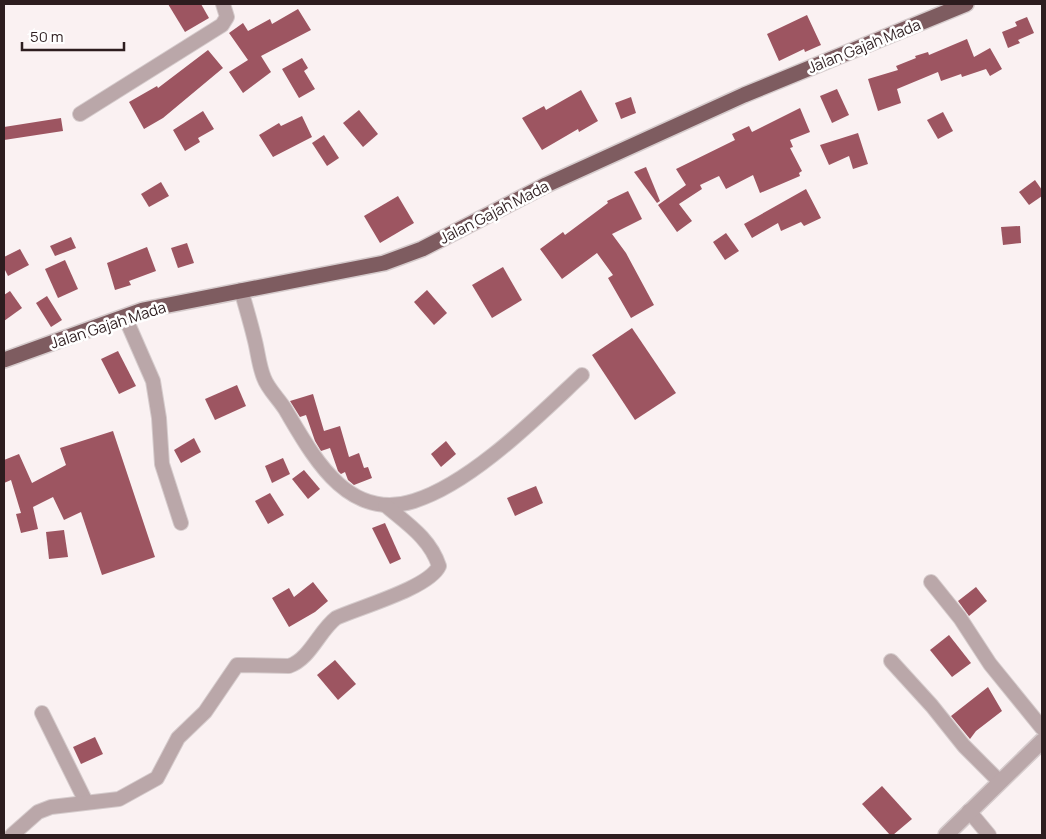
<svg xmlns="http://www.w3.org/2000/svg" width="1046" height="839" viewBox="0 0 1046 839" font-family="Manrope,sans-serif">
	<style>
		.building { fill: #9d5561 }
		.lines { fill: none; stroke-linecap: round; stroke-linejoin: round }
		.minor-casing { stroke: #d5cbcc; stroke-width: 16 }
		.tertiary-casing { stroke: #d5cbcc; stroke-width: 18 }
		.trunk-casing { stroke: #d5cbcc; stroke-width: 18 }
		.minor { stroke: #baa7a9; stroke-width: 14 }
		.tertiary { stroke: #baa7a9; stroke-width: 15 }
		.trunk { stroke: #7e5c60; stroke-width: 15 }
		.labels { text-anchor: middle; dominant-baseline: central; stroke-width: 5; stroke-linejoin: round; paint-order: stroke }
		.street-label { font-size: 15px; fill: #2d1d1f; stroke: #fff }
	</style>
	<rect width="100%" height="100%" fill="#faf1f2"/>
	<!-- building -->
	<g class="building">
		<polygon points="168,4 201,4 209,18 185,32"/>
		<polygon points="298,9 311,30 261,56 271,72 243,93 229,72 248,60 229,33 243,23 248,31 270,19 272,24"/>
		<polygon points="807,15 821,45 805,52 804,49 779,61 767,34"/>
		<polygon points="1027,17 1034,33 1018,40 1020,43 1008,48 1002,32 1017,26 1015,22"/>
		<polygon points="967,39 974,57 990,48 1002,69 990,76 986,69 962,77 961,74 941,81 938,72 897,89 901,103 878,111 868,79 898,70 896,66 916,58 915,56 928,52 929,55"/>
		<polygon points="208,50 223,68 163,118 144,129 129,102 157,86 158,88"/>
		<polygon points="302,58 308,68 304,71 315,89 299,98 282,69"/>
		<polygon points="837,89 849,115 832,123 820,96"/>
		<polygon points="581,90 598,121 579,132 578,129 542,150 522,118 544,106 546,110"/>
		<polygon points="631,97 636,113 621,119 615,103"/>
		<polygon points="800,108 810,132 790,140 793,147 790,148 802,171 799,173 800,176 760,193 753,175 726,189 719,176 700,185 702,189 679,204 692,221 677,232 658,205 686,185 676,169 735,140 732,134 749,126 752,132"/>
		<polygon points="359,110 378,134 363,147 343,123"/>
		<polygon points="203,111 214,129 198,138 200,142 185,151 173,130"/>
		<polygon points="943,112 953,131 938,139 927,120"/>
		<polygon points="302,116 312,137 273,157 259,135 279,123 281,126"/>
		<polygon points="61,118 63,131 4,140 4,127"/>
		<polygon points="858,133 868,164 853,169 849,156 829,165 820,145"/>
		<polygon points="324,135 339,158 327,166 312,143"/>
		<polygon points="646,167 660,201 657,203 634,172"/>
		<polygon points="1035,180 1042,190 1042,196 1029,205 1019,192"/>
		<polygon points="161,182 169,196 149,207 141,194"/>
		<polygon points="806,189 821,218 804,226 801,222 781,231 778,223 752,238 744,224"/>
		<polygon points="628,191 642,219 612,234 626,253 654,305 631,318 608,278 613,275 597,253 562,279 540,249 563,232 565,235 608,203 607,201"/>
		<polygon points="398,196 414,223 380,243 364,216"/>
		<polygon points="1020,226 1021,243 1003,245 1001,227"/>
		<polygon points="726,233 739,251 725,260 713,242"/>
		<polygon points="71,237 76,248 55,256 50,246"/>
		<polygon points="187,243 194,263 178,268 171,248"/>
		<polygon points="147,247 156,271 129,281 131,285 115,290 107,263"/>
		<polygon points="20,249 29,265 8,276 4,268 4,257"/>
		<polygon points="65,260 78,289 58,298 45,269"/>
		<polygon points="503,267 522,300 492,318 472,285"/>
		<polygon points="427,290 447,313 434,325 414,302"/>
		<polygon points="10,291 22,308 4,321 4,295"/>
		<polygon points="47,296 62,320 51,327 36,303"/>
		<polygon points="632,328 676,393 635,420 592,355"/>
		<polygon points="118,351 136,386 119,394 101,359"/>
		<polygon points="237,385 246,406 215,420 205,399"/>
		<polygon points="313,394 324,431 340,426 349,457 359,453 364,468 368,467 372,478 354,485 348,480 345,472 341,474 338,471 330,448 321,451 315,441 306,415 300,417 290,401"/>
		<polygon points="113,431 155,557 102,575 81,512 64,520 53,497 33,507 38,529 21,533 16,514 21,513 11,480 4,483 4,460 19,454 32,483 66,465 60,448"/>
		<polygon points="194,438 201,452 181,463 174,450"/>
		<polygon points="446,441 456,454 441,467 431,454"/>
		<polygon points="283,458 290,474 272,483 265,466"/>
		<polygon points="304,470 320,489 308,499 292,479"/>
		<polygon points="536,486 543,503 515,516 507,498"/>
		<polygon points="270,493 284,515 268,524 255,501"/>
		<polygon points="385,523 401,559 390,564 372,528"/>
		<polygon points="64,530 68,557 49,559 46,532"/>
		<polygon points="313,582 328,601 315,612 289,627 272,598 289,588 294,597"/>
		<polygon points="976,587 987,601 969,616 958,601"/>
		<polygon points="949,635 971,663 952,677 930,650"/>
		<polygon points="335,660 356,684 338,700 317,675"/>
		<polygon points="988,687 1002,711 976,731 970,739 951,716"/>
		<polygon points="95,737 103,754 81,764 73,747"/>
		<polygon points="882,786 912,819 893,835 890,835 862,804"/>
	</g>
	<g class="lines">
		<defs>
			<g id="minor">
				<polyline points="80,114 222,25 227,17 223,4"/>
				<path d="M 241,290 C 246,307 251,324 255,341 C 258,353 259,366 264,378 C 268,389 278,398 285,409 C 313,456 347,522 414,501 C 472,483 538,416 582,375"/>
				<polyline points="125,317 153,381 159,418 162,464 181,523"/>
				<polyline points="931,582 960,618 990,664 1042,728"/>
				<polyline points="891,661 932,706 964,746 999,781"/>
				<polyline points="42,713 86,802"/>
				<polyline points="969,811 989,835"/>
				<path d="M 12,835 L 38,812 L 51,807 L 119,799 L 157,778 L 178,738 L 205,712 L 237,665 L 289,666 C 310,659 319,631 336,618 C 360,607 429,588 439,566 C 430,538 406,523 385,505"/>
			</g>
			<polyline id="tertiary" points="946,835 1042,741"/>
			<polyline id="trunk" points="4,360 143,310 384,263 422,249 546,185 744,95 966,4"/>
		</defs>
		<!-- minor casing -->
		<use href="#minor" class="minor-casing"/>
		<!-- tertiary casing -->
		<use href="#tertiary" class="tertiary-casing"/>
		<!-- trunk casing -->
		<use href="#trunk" class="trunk-casing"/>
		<!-- minor -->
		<use href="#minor" class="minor"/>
		<!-- tertiary -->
		<use href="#tertiary" class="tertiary"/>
		<!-- trunk -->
		<use href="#trunk" class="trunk"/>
	</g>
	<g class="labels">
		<!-- street labels -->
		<g class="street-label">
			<text transform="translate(864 46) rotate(-22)">Jalan Gajah Mada</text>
			<text transform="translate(494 212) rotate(-27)">Jalan Gajah Mada</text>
			<text transform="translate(108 325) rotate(-18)">Jalan Gajah Mada</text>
		</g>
	</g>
	<!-- border -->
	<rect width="1046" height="839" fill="none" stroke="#2d1d1f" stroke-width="10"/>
	<!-- scale -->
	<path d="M22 42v8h102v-8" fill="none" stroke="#2d1d1f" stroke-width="2.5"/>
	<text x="30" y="42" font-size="15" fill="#2d1d1f" stroke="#ffffff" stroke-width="4" paint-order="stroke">50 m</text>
</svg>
